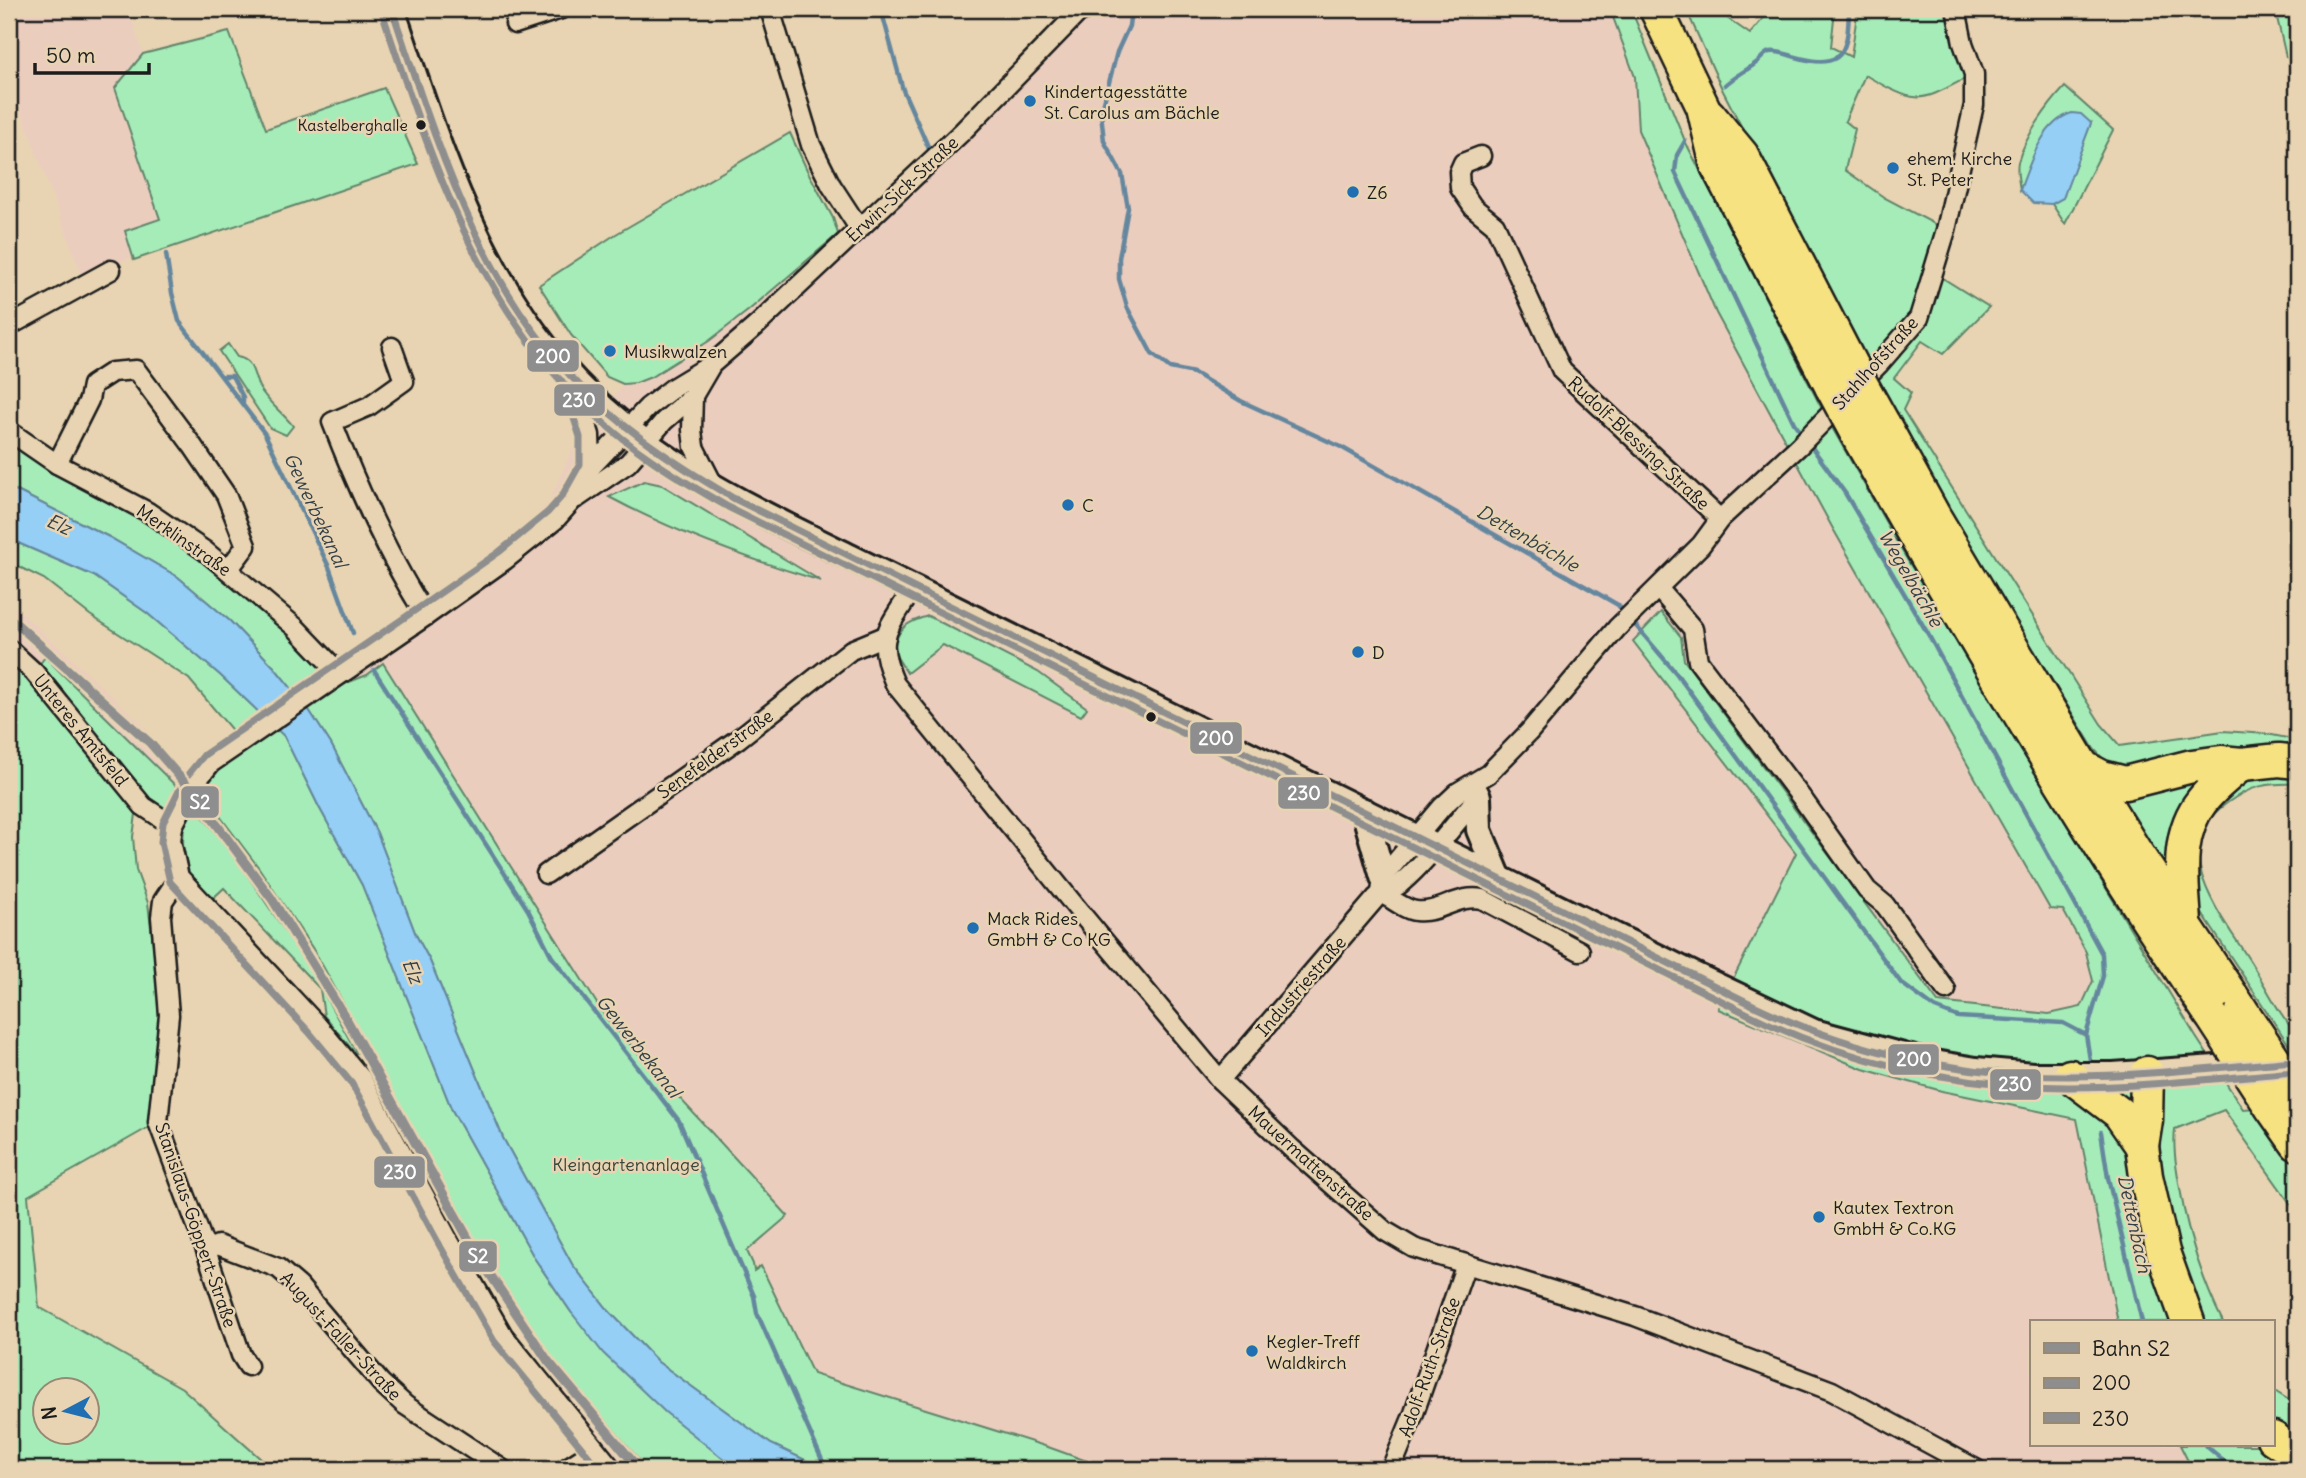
<svg xmlns="http://www.w3.org/2000/svg" width="2306" height="1478" viewBox="0 0 2306 1478" font-family="Delius,sans-serif">
	<style>
		.built { fill: #ebcdbe }
		.green { fill: #a6ecb8; stroke: #61846a; stroke-width: 2; fill-rule: evenodd }
		.water { fill: #95cff5; stroke: #65879e; stroke-width: 2 }
		.lines { fill: none; stroke-linecap: round; stroke-linejoin: round }
		.stream { stroke: #65879e; stroke-width: 4.5 }
		.street-casing { stroke: #1c1c1c; stroke-width: 23 }
		.secondary-casing { stroke: #1c1c1c; stroke-width: 30 }
		.highway-casing { stroke: #1c1c1c; stroke-width: 37 }
		.street { stroke: #e8d4b2; stroke-width: 18 }
		.secondary { stroke: #e8d4b2; stroke-width: 24 }
		.highway { stroke: #f7e281; stroke-width: 32 }
		.highway-bridge-casing { stroke: #1c1c1c; stroke-width: 37; stroke-linecap: butt }
		.highway-bridge { stroke: #f7e281; stroke-width: 32 }
		.bus-1-casing { stroke: #e8d4b2; stroke-width: 12 }
		.bus-2-casing { stroke: #e8d4b2; stroke-width: 12 }
		.bus-1 { stroke: #8e8e8e; stroke-width: 7 }
		.bus-2 { stroke: #8e8e8e; stroke-width: 7 }
		.rail-1-casing { stroke: #e8d4b2; stroke-width: 14 }
		.rail-1 { stroke: #8e8e8e; stroke-width: 9 }
		.poi-dot { fill: #1f6fb2; stroke: #e8d4b2; stroke-width: 2.5 }
		.bus-dot { fill: #1c1c1c; stroke: #e8d4b2; stroke-width: 2.5 }
		.labels { text-anchor: middle; dominant-baseline: central; stroke-width: 5; stroke-linejoin: round; paint-order: stroke }
		.bus-label { font-size: 16px; fill: #1c1c1c; stroke: #e8d4b2; text-anchor: end }
		.poi-label { font-size: 18px; fill: #1c1c1c; stroke: #e8d4b2; text-anchor: start }
		.street-label { font-size: 18px; fill: #1c1c1c; stroke: #e8d4b2 }
		.park-label { font-size: 18px; fill: #38463b; stroke: #e8d4b2 }
		.water-label { font-size: 19px; font-style: italic; fill: #344047; stroke: #e8d4b2 }
		.line-badge { stroke: #e8d4b2; stroke-width: 2.5 }
		.badge-label { font-size: 19px; text-anchor: middle; font-weight: bold; fill: #fff }
	</style>
	<rect width="100%" height="100%" fill="#e8d4b2"/>
	<filter id="ink" filterUnits="userSpaceOnUse"><feTurbulence type="fractalNoise" baseFrequency=".0143" numOctaves="2"/><feDisplacementMap in="SourceGraphic" scale="14" xChannelSelector="R" yChannelSelector="G"/><feConvolveMatrix kernelMatrix="1 2 1 2 8 2 1 2 1" color-interpolation-filters="sRGB"/></filter>
	<g filter="url(#ink)">
		<!-- built -->
		<g class="built">
			<polygon points="9,9 129,9 143,54 115,88 160,220 125,231 133,257 82,276 9,79"/>
			<polygon points="1067,9 1610,9 1635,77 1638,130 2050,909 2063,910 2086,952 2093,981 2081,1007 2048,1014 1938,1002 1684,660 1681,637 1661,612 1633,641 1796,853 1718,1009 1863,1069 1942,1091 2077,1119 2118,1322 2031,1322 2031,1445 2180,1445 2194,1469 1109,1469 1048,1447 813,1374 761,1266 753,1264 747,1251 788,1215 606,1019 383,664 367,675 339,686 340,674 352,648 521,528 549,502 574,445 623,384 636,383 709,341 749,310 934,150"/>
			<polygon points="9,601 140,722 195,783 259,868 315,952 482,1253 552,1358 647,1469 628,1469 625,1466 543,1366 475,1262 306,962 235,857 188,798 45,657 34,672 9,649"/>
		</g>
		<!-- green -->
		<g class="green">
			<path d="M 1610,9 L 1631,9 L 1685,141 L 1826,417 L 1902,551 L 2196,1037 L 2243,1109 L 2297,1105 L 2297,1213 L 2224,1110 L 2175,1129 C 2173,1148 2176,1165 2179,1183 C 2187,1232 2201,1278 2223,1322 L 2118,1322 L 2077,1119 L 1942,1091 L 1863,1069 L 1718,1009 L 1796,853 L 1633,641 L 1661,612 L 1681,637 L 1684,660 L 1938,1002 L 2049,1014 L 2081,1007 L 2093,981 L 2086,952 L 2063,910 L 2050,909 L 1832,527 L 1716,313 L 1638,130 L 1635,77 Z"/>
			<path d="M 1686,9 L 1714,9 L 1750,34 L 1771,9 L 1835,9 L 1831,47 L 1851,57 L 1857,14 L 1865,9 L 1956,9 L 1974,74 C 1918,103 1921,107 1865,75 L 1845,121 L 1855,129 L 1845,170 L 1885,198 L 1946,230 L 1933,272 L 1989,307 L 1943,354 L 1922,341 L 1894,378 L 1911,393 L 1903,410 L 2101,724 L 2120,746 L 2223,731 L 2267,734 L 2297,740 L 2297,784 C 2267,783 2252,785 2227,803 C 2162,849 2224,918 2253,966 C 2264,983 2283,1022 2297,1033 L 2297,1057 L 2195,903 L 2171,881 L 2115,794 L 2107,763 L 2094,749 L 1893,420 L 1723,91 Z"/>
			<polygon points="2275,9 2297,9 2297,65 2286,57"/>
			<polygon points="229,32 266,129 384,88 418,164 134,260 125,231 160,219 115,88 143,54"/>
			<path d="M 2065,87 L 2113,130 L 2065,224 L 2052,204 L 2063,197 L 2091,123 L 2036,153 L 2020,190 C 2019,182 2016,170 2018,162 C 2025,137 2047,106 2065,87 Z"/>
			<polygon points="790,133 807,170 833,218 838,234 749,310 709,341 651,377 636,383 623,384 607,377 571,335 539,285 616,234"/>
			<path d="M 228,344 L 237,357 C 254,360 252,373 259,387 C 268,403 282,412 293,426 L 286,435 L 270,428 L 219,351 Z"/>
			<polygon points="9,431 252,590 339,686 367,675 383,663 606,1018 788,1216 747,1251 753,1264 754,1271 761,1266 813,1374 1048,1447 1109,1469 824,1469 771,1444 658,1362 609,1311 572,1264 503,1138 430,961 416,935 377,833 331,744 309,710 274,667 230,621 178,577 109,537 9,487"/>
			<path d="M 644,481 L 662,485 L 821,581 C 748,559 676,533 609,497 Z"/>
			<polygon points="9,539 94,576 147,613 220,675 284,736 319,807 362,885 452,1110 535,1259 571,1312 721,1457 743,1469 647,1469 552,1358 482,1253 315,952 259,868 195,783 230,749 231,729 189,679 90,615 44,579 9,562"/>
			<path d="M 928,616 L 1038,672 L 1087,708 L 1081,716 L 943,645 L 907,673 L 893,651 C 898,628 906,622 928,616 Z"/>
			<path d="M 9,649 L 143,806 L 136,814 L 133,837 L 136,870 L 148,903 L 163,1027 L 151,1126 L 28,1196 L 39,1307 L 182,1388 L 272,1469 L 9,1469 ZM 46,1390 L 88,1390 L 88,1432 L 46,1432 Z"/>
			<polygon points="45,657 188,798 235,857 306,962 357,1053 355,1053 324,1016 320,989 224,888 211,900 189,875 183,845 184,819 151,805 39,665"/>
			<polygon points="2273,1390 2292,1402 2297,1402 2297,1469 2194,1469 2191,1467 2180,1445 2273,1445"/>
		</g>
		<!-- water -->
		<g class="water">
			<path d="M 2072,113 L 2081,114 L 2091,123 L 2063,198 L 2052,204 L 2033,203 L 2020,190 C 2030,163 2042,122 2072,113 Z"/>
			<polygon points="9,487 109,537 178,577 230,621 274,667 309,710 331,744 377,833 416,935 430,961 503,1138 572,1264 609,1311 658,1362 771,1444 824,1469 743,1469 721,1457 665,1412 603,1353 571,1312 535,1259 452,1110 362,885 319,807 284,736 220,675 147,613 94,576 9,539"/>
		</g>
		<g class="lines">
			<!-- stream -->
			<g class="stream">
				<polyline points="881,9 903,90 930,151"/>
				<polyline points="1131,9 1129,26 1117,52 1101,113 1104,141 1122,174 1128,208 1119,258 1119,279 1127,307 1152,354 1170,368 1194,373 1241,401 1341,447 1618,605 1625,614"/>
				<path d="M 1725,85 C 1735,76 1746,71 1756,63 C 1760,60 1764,54 1769,52 C 1778,50 1788,55 1796,57 C 1844,71 1848,51 1849,9"/>
				<polyline points="1685,141 1677,155 1675,172 1794,423 1803,435"/>
				<polyline points="166,254 172,293 179,321 265,434 329,567 353,633"/>
				<polyline points="223,376 232,376 243,397 243,403"/>
				<polyline points="1808,442 1845,493 1928,634 2102,954 2103,976 2086,1035"/>
				<polyline points="1631,620 1676,673 1901,983 1935,1008 1958,1017 2063,1023 2086,1035"/>
				<polyline points="374,670 528,910 552,957 679,1121 754,1296 757,1313 826,1469"/>
				<polyline points="2086,1035 2090,1060"/>
				<polyline points="2101,1132 2108,1178 2142,1322"/>
				<polyline points="2205,1445 2234,1469"/>
			</g>
			<defs>
				<g id="street">
					<polyline points="770,9 811,145 831,185 859,228"/>
					<polyline points="515,24 561,9"/>
					<polyline points="1481,156 1463,163 1459,172 1460,188 1473,207 1495,225 1562,371 1720,519"/>
					<polyline points="9,326 111,270"/>
					<path d="M 392,347 L 404,381 L 369,406 L 332,422 C 358,489 387,555 426,616"/>
					<polyline points="573,381 590,435 591,467 571,502 555,520 505,560 426,616 211,763 195,783 173,826 171,841 179,877 317,1025 361,1078 449,1241 503,1335 612,1469"/>
					<polyline points="693,396 692,430 694,447 715,488"/>
					<polyline points="9,431 57,464 148,512 205,551 295,627 340,674"/>
					<polyline points="57,464 89,400 92,385 112,372 136,370 192,445 226,495 246,546 228,570"/>
					<polyline points="591,467 648,407 674,387 712,364 756,326 963,131 1078,13 1086,9"/>
					<polyline points="577,498 628,463 664,421 693,396 710,367"/>
					<path d="M 913,588 C 888,630 874,636 895,684 L 1084,917 L 1220,1080 L 1292,1149 L 1385,1231 L 1414,1248 L 1635,1316 L 1832,1391 L 1976,1469"/>
					<polyline points="1658,588 1693,629 1698,661 1804,801 1867,890 1885,905 1946,990"/>
					<polyline points="9,649 34,672 143,806 173,826"/>
					<polyline points="546,874 738,739 851,650 885,636"/>
					<polyline points="179,877 163,901 161,917 169,1015 158,1122 206,1250 241,1355 248,1366"/>
					<polyline points="1381,893 1383,877 1442,807 1458,792 1488,774 1529,732 1617,628 1701,545 1720,519 1799,446 1879,364 1919,318 1946,230 1974,105 1974,74 1963,43 1956,9"/>
					<path d="M 1381,893 C 1391,898 1405,910 1416,911 C 1440,914 1458,894 1482,899 L 1580,951"/>
					<path d="M 1220,1080 L 1376,898 C 1383,891 1392,890 1400,884 C 1429,859 1453,826 1478,797 L 1479,792"/>
					<polyline points="206,1250 218,1245 278,1268 299,1286 381,1383 405,1405 502,1469"/>
					<polyline points="565,1469 595,1450"/>
					<polyline points="1391,1469 1414,1413 1466,1264"/>
				</g>
				<g id="secondary">
					<path d="M 392,9 C 434,133 473,266 562,367 C 641,457 744,505 850,557 C 913,588 976,619 1040,651 C 1258,758 1476,866 1694,975 L 1814,1032 L 1922,1061 L 1976,1070 L 2033,1075 L 2113,1075 L 2216,1068"/>
					<polyline points="1478,797 1479,830 1498,876"/>
					<polyline points="1364,811 1383,877"/>
				</g>
				<g id="highway">
					<polyline points="1656,9 1703,107 1717,166 1832,388"/>
					<polyline points="1709,115 1742,155 1853,369"/>
					<polyline points="1883,423 1934,516 2083,767 2135,851 2242,1011"/>
					<path d="M 1860,440 C 1971,636 2085,829 2211,1015"/>
					<polyline points="2083,767 2102,777 2125,783 2192,766 2221,762 2242,764 2279,760 2297,762"/>
					<path d="M 2185,924 C 2183,883 2174,836 2202,801 C 2213,787 2228,775 2242,764"/>
					<polyline points="2147,1073 2146,1120 2142,1146 2146,1176 2163,1252 2188,1322"/>
					<polyline points="2070,1076 2119,1113 2142,1146"/>
					<polyline points="2271,1107 2297,1144"/>
					<polyline points="2273,1438 2297,1454"/>
				</g>
			</defs>
			<!-- street casing -->
			<use href="#street" class="street-casing"/>
			<!-- secondary casing -->
			<use href="#secondary" class="secondary-casing"/>
			<!-- highway casing -->
			<use href="#highway" class="highway-casing"/>
			<!-- street -->
			<use href="#street" class="street"/>
			<!-- secondary -->
			<use href="#secondary" class="secondary"/>
			<!-- highway -->
			<use href="#highway" class="highway"/>
			<defs>
				<g id="highway-bridge">
					<polyline points="1853,369 1883,423"/>
					<polyline points="1832,388 1860,440"/>
					<polyline points="2242,1011 2297,1093"/>
					<polyline points="2211,1015 2271,1107"/>
				</g>
			</defs>
			<!-- highway-bridge casing -->
			<use href="#highway-bridge" class="highway-bridge-casing"/>
			<!-- highway-bridge -->
			<use href="#highway-bridge" class="highway-bridge"/>
			<defs>
				<path id="bus-1" d="M 392,9 C 438,147 483,299 595,400 C 637,439 684,469 733,498 L 1753,1005 C 1851,1052 1959,1076 2068,1076 C 2145,1076 2221,1067 2297,1061"/>
				<g id="bus-2">
					<path d="M 382,12 C 429,153 475,300 585,406 C 627,447 677,478 728,507 L 1748,1014 C 1848,1063 1958,1086 2068,1087 C 2145,1087 2221,1078 2297,1072"/>
					<polyline points="562,381 580,437 580,464 562,496 548,512 499,552 420,607 204,755 186,777 163,823 161,842 170,882 309,1032 352,1084 440,1246 494,1341 599,1469"/>
				</g>
			</defs>
			<!-- bus-1 casing -->
			<use href="#bus-1" class="bus-1-casing"/>
			<!-- bus-2 casing -->
			<use href="#bus-2" class="bus-2-casing"/>
			<!-- bus-1 -->
			<use href="#bus-1" class="bus-1"/>
			<!-- bus-2 -->
			<use href="#bus-2" class="bus-2"/>
			<defs>
				<polyline id="rail-1" points="9,617 150,743 192,791 272,899 347,1020 479,1258 548,1361 639,1469"/>
			</defs>
			<!-- rail-1 casing -->
			<use href="#rail-1" class="rail-1-casing"/>
			<!-- rail-1 -->
			<use href="#rail-1" class="rail-1"/>
		</g>
	</g>
	<!-- markers -->
	<g class="poi-dot">
		<circle cx="1030" cy="101" r="7"/>
		<circle cx="1893" cy="168" r="7"/>
		<circle cx="1353" cy="192" r="7"/>
		<circle cx="610" cy="351" r="7"/>
		<circle cx="1068" cy="505" r="7"/>
		<circle cx="1358" cy="652" r="7"/>
		<circle cx="973" cy="928" r="7"/>
		<circle cx="1819" cy="1217" r="7"/>
		<circle cx="1252" cy="1351" r="7"/>
	</g>
	<g class="bus-dot">
		<circle cx="421" cy="125" r="6"/>
		<circle cx="1151" cy="717" r="6"/>
	</g>
	<g class="labels">
		<!-- bus labels -->
		<g class="bus-label">
			<text x="408" y="125">Kastelberghalle</text>
		</g>
		<!-- poi labels -->
		<g class="poi-label">
			<text x="1044" y="91">Kindertagesstätte<tspan x="1044" dy="21">St. Carolus am Bächle</tspan></text>
			<text x="1907" y="158">ehem. Kirche<tspan x="1907" dy="21">St. Peter</tspan></text>
			<text x="1367" y="192">Z6</text>
			<text x="624" y="351">Musikwalzen</text>
			<text x="1082" y="505">C</text>
			<text x="1372" y="652">D</text>
			<text x="987" y="918">Mack Rides<tspan x="987" dy="21">GmbH &amp; Co KG</tspan></text>
			<text x="1833" y="1207">Kautex Textron<tspan x="1833" dy="21">GmbH &amp; Co.KG</tspan></text>
			<text x="1266" y="1341">Kegler-Treff<tspan x="1266" dy="21">Waldkirch</tspan></text>
		</g>
		<!-- street labels -->
		<g class="street-label">
			<text transform="translate(902 189) rotate(-43)">Erwin-Sick-Straße</text>
			<text transform="translate(1875 363) rotate(-48)">Stahlhofstraße</text>
			<text transform="translate(1639 443) rotate(43)">Rudolf-Blessing-Straße</text>
			<text transform="translate(184 540) rotate(35)">Merklinstraße</text>
			<text transform="translate(81 730) rotate(51)">Unteres Amtsfeld</text>
			<text transform="translate(715 754) rotate(-36)">Senefelderstraße</text>
			<text transform="translate(1301 986) rotate(-49)">Industriestraße</text>
			<text transform="translate(1311 1163) rotate(42)">Mauermattenstraße</text>
			<text transform="translate(196 1225) rotate(71)">Stanislaus-Göppert-Straße</text>
			<text transform="translate(341 1336) rotate(47)">August-Faller-Straße</text>
			<text transform="translate(1429 1367) rotate(-70)">Adolf-Ruth-Straße</text>
		</g>
		<!-- park labels -->
		<g class="park-label">
			<text x="626" y="1164">Kleingartenanlage</text>
		</g>
		<!-- water labels -->
		<g class="water-label">
			<text transform="translate(316 510) rotate(65)">Gewerbekanal</text>
			<text transform="translate(59 524) rotate(24)">Elz</text>
			<text transform="translate(1528 538) rotate(30)">Dettenbächle</text>
			<text transform="translate(1911 578) rotate(60)">Wegelbächle</text>
			<text transform="translate(413 971) rotate(68)">Elz</text>
			<text transform="translate(639 1046) rotate(52)">Gewerbekanal</text>
			<text transform="translate(2135 1224) rotate(78)">Dettenbach</text>
		</g>
	</g>
	<g class="line-badge">
		<rect x="526" y="339" width="54" height="34" rx="7" fill="#8e8e8e"/>
		<rect x="553" y="383" width="53" height="34" rx="7" fill="#8e8e8e"/>
		<rect x="1189" y="721" width="54" height="34" rx="7" fill="#8e8e8e"/>
		<rect x="1277" y="776" width="53" height="34" rx="7" fill="#8e8e8e"/>
		<rect x="180" y="785" width="40" height="34" rx="7" fill="#8e8e8e"/>
		<rect x="1887" y="1043" width="53" height="33" rx="7" fill="#8e8e8e"/>
		<rect x="1989" y="1068" width="53" height="33" rx="7" fill="#8e8e8e"/>
		<rect x="373" y="1155" width="53" height="34" rx="7" fill="#8e8e8e"/>
		<rect x="458" y="1240" width="40" height="33" rx="7" fill="#8e8e8e"/>
	</g>
	<g class="badge-label">
		<text x="553" y="363">200</text>
		<text x="579" y="407">230</text>
		<text x="1216" y="745">200</text>
		<text x="1304" y="800">230</text>
		<text x="200" y="809">S2</text>
		<text x="1914" y="1066">200</text>
		<text x="2015" y="1091">230</text>
		<text x="400" y="1179">230</text>
		<text x="478" y="1263">S2</text>
	</g>
	<!-- margin -->
	<rect width="2306" height="1478" fill="none" stroke="#e8d4b2" stroke-width="35"/>
	<rect x="18" y="18" width="2271" height="1443" fill="none" stroke="#1c1c1c" stroke-width="2.5" filter="url(#ink)"/>
	<!-- legend -->
	<rect x="2030" y="1320" width="245" height="126" fill="#e8d4b2" stroke="#968a76" stroke-width="2"/>
	<rect x="2044" y="1343" width="35" height="10" fill="#8e8e8e" stroke="#968a76" stroke-width="2"/>
	<text x="2092" y="1356" font-size="21" fill="#1c1c1c">Bahn S2</text>
	<rect x="2044" y="1378" width="35" height="10" fill="#8e8e8e" stroke="#968a76" stroke-width="2"/>
	<text x="2092" y="1390" font-size="21" fill="#1c1c1c">200</text>
	<rect x="2044" y="1413" width="35" height="10" fill="#8e8e8e" stroke="#968a76" stroke-width="2"/>
	<text x="2092" y="1426" font-size="21" fill="#1c1c1c">230</text>
	<!-- north arrow -->
	<g transform="translate(66 1411) rotate(263)"><circle r="33" fill="#e8d4b2" stroke="#968a76" stroke-width="2"/>
	<path d="M0-5L12 26L0 18L-12 26Z" fill="#1f6fb2"/>
	<text y="-10" font-size="19" font-weight="bold" text-anchor="middle" fill="#1c1c1c">N</text>
	</g>
	<!-- scale -->
	<path d="M35 63v10h114v-10" fill="none" stroke="#1c1c1c" stroke-width="3.5"/>
	<text x="46" y="63" font-size="21" fill="#1c1c1c" stroke="#e8d4b2" stroke-width="5" paint-order="stroke">50 m</text>
</svg>
